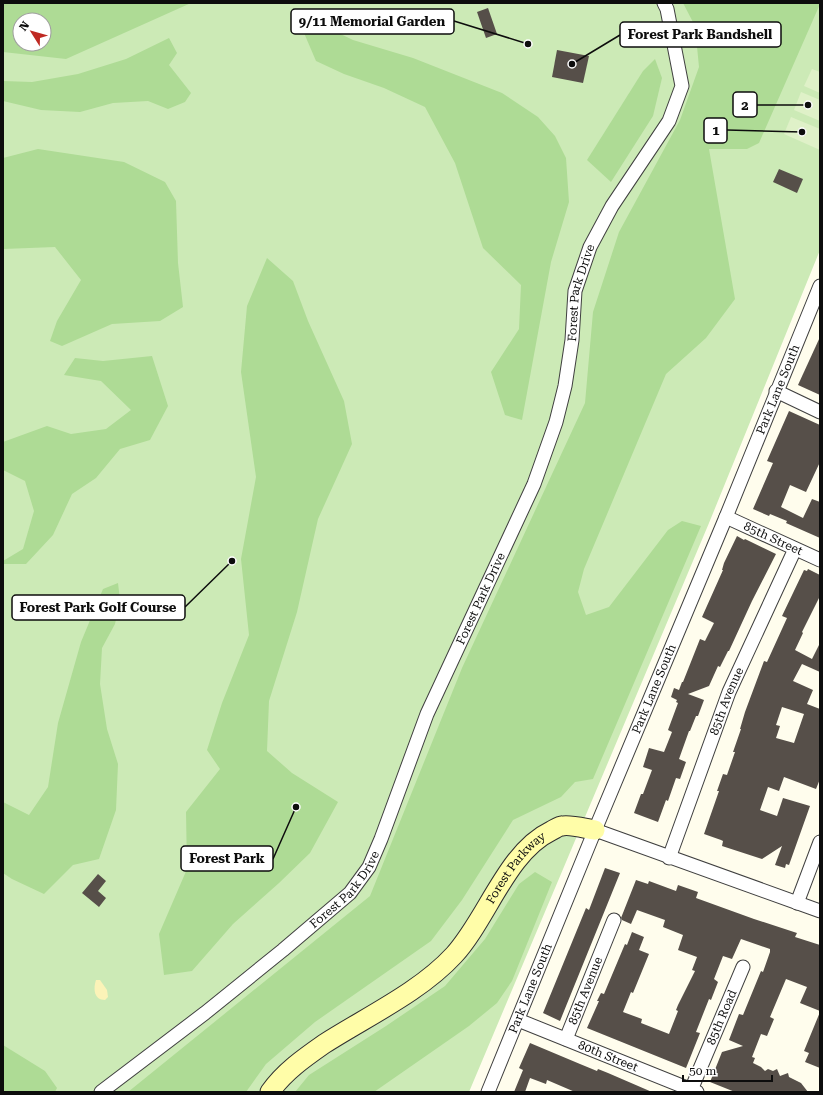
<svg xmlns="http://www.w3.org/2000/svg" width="823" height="1095" viewBox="0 0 823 1095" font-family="'Roboto Serif',serif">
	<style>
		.green { fill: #cceab6; fill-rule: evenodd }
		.forest { fill: #aedb95; fill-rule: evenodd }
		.sand { fill: #fbf3b8 }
		.pitch { fill: #dff1c8 }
		.building { fill: #564f49; fill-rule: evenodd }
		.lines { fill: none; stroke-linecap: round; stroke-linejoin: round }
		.street-casing { stroke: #404040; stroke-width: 15 }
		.secondary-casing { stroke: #2f2f2f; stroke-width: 21 }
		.street { stroke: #fff; stroke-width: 13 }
		.secondary { stroke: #fffda8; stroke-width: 19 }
		.labels { text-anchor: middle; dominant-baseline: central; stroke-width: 4; stroke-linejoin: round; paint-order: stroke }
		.street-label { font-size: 12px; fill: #0d0d0d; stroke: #fff }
		.leader { fill: none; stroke: #0d0d0d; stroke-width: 1.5 }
		.callout-dot { fill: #0d0d0d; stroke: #fff; stroke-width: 1.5 }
		.callout { fill: #fff; stroke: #0d0d0d; stroke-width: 1.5 }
		.callout-label { font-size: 13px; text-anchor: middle; font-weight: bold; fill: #0d0d0d }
	</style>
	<rect width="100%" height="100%" fill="#fffded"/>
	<!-- green -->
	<path class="green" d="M 3,3 L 820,3 L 820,250 L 709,523 L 469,1092 L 3,1092 ZM 20,20 L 44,20 L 44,44 L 20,44 Z"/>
	<!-- forest -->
	<g class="forest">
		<path d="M 3,3 L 191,3 L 66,59 L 3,52 ZM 20,20 L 44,20 L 44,44 L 20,44 Z"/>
		<polygon points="683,3 820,3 820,4 759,143 747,149 709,149 735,299 706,338 666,374 584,569 578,592 586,615 609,607 668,530 682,521 701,526 593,779 575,782 561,797 513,820 462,900 431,941 315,1022 266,1064 246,1092 128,1092 370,896 462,668 585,403 593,312 619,232 680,120 699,67 695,26"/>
		<polygon points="295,12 353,40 413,58 502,93 538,117 555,136 566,158 569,202 551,262 522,420 505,415 491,372 519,329 521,285 483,248 455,163 425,107 384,88 344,74 316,61"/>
		<polygon points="169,38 177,53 169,65 191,93 185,102 168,109 148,101 113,103 80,112 41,110 3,101 3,81 32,82 78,74 126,59"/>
		<polygon points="655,59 662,78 653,116 611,182 587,160 643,71"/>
		<polygon points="38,149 124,162 165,182 176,201 178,263 183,307 160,321 112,324 62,346 50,341 57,321 81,280 55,247 3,249 3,158"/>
		<polygon points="267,258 293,281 308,321 344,401 352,444 318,519 297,612 269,701 267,751 292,773 338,802 310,853 279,883 233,924 192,971 164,975 159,934 187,869 186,812 220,769 207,750 222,703 249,635 241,559 256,477 241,372 247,306"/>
		<polygon points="152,356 168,406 150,440 120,449 96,478 72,494 53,535 26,564 3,564 3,561 23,549 34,511 25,481 3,470 3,442 47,426 71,434 106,429 131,410 101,381 64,375 75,358 103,361"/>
		<polygon points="118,583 120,600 115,624 102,648 100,684 107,729 118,764 116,810 99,859 73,865 44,894 12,879 3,873 3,802 29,815 48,787 58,723 81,642 103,589"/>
		<polygon points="535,872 552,882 512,981 497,1003 469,1026 374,1092 295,1092 309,1075 386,1026 445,986 485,939 519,884"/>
		<polygon points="3,1045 45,1071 57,1088 55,1092 3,1092"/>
	</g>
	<!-- sand -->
	<path class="sand" d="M 96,980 L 100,980 L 107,990 L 108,997 L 105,1000 C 94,1000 93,989 96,980 Z"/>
	<!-- pitch -->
	<g class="pitch">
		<polygon points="812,69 820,72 820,93 804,86"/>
		<polygon points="801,92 820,100 820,121 794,110"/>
		<polygon points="791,117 820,129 820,150 784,134"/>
	</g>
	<!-- building -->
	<g class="building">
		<polygon points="488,8 497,34 486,38 477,12"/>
		<polygon points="557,50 589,56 583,83 552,77"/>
		<polygon points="779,169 803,179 797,193 773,182"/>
		<polygon points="820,337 820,395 798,385"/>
		<polygon points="789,411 820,425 820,462 806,492 790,485 781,507 803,518 812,499 820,502 820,538 786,523 787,521 770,514 769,516 753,509 773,463 767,461"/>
		<polygon points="737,536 744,540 745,539 776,554 752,601 729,651 728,651 720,667 718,666 709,686 688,694 704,700 698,716 696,716 690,731 689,731 679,759 686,762 680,779 676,778 668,801 666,800 658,822 634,813 641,794 643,794 652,770 643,767 649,748 664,752 672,732 668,730 678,703 676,702 677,700 671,697 674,688 679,690 682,682 683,682 700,639 705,641 714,623 702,617 723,570 722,570 724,563"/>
		<path d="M 808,569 L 820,575 L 820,596 L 802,632 L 803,633 L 795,650 L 812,659 L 820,643 L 820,672 L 802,664 L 793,681 L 813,690 L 807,704 L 820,709 L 820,779 L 816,789 L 784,777 L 779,791 L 768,787 L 760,810 L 777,816 L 783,798 L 810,806 L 789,865 L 786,864 L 785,868 L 775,865 L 782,846 L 762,859 L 722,846 L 723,841 L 721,840 L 704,834 L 719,791 L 717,791 L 723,774 L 727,775 L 735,752 L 733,752 L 741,729 L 740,729 L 745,712 L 764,661 L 767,662 L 787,618 L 782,616 L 804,570 L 807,571 ZM 782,707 L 804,714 L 794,743 L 776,738 L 780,726 L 776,725 Z"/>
		<polygon points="605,868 620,873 560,1021 543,1013 586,908 589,910"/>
		<polygon points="98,874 106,881 98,891 106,898 99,907 82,893"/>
		<polygon points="636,880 648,884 649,881 676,891 678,885 698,892 696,898 754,919 797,933 795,937 820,945 820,1011 800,1003 807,987 786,979 770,1017 774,1019 767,1036 761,1034 752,1057 755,1058 753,1063 761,1067 765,1071 768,1069 773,1071 777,1069 780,1076 788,1073 789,1077 801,1083 808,1092 735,1092 710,1082 722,1052 743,1046 729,1040 739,1014 743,1015 761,971 763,972 770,952 770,949 741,939 732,959 723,956 714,979 718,982 711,1000 709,999 696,1032 700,1033 686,1068 587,1028 599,1001 597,1001 601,993 604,994 625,944 627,945 632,932 644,937 639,950 649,954 633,993 631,992 623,1012 642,1019 641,1023 669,1034 678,1011 676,1010 678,1005 695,971 692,970 697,957 678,950 683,935 663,927 665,920 637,910 631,924 622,920 621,918"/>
		<polygon points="820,1012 820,1068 805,1062 809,1053 804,1051"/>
		<polygon points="530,1043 580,1064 597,1071 598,1069 608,1073 652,1092 575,1092 547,1080 546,1084 530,1078 525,1092 514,1092 523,1070 519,1068"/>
	</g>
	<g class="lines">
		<defs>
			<g id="street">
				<polyline points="776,391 820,412"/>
				<path id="s1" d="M 726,517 L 820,560"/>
				<polyline points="595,830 820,911"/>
				<path id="s2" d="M 669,858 L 729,692 L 795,549"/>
				<polyline points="797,903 820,842"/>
				<path id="s3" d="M 518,1020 L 697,1092"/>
				<path id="s4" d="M 566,1039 L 614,920"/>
				<path id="s5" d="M 691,1090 L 743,967"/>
				<path id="s6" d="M 101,1092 L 205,1013 L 283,950 L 350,893 L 369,867 L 381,839 L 427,714 L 534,484 L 556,422 L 565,386 L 572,340 L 575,291 L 590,247 L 612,206 L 669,121 L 682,86 L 667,9 L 664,3"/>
				<path id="s7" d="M 488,1092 L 595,830 L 726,517 L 820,286"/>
			</g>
			<g id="secondary">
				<path id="s8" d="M 270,1092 C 284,1072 304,1058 324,1044 C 366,1017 420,992 454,955 C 487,919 507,852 551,831 C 555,829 559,826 562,826 C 570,824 587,829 595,830"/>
			</g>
		</defs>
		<!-- street casing -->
		<use href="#street" class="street-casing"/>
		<!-- secondary casing -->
		<use href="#secondary" class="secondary-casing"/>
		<!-- street -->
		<use href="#street" class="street"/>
		<!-- secondary -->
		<use href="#secondary" class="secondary"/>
	</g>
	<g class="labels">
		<!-- street labels -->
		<g class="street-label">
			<text stroke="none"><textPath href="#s6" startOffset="966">Forest Park Drive</textPath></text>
			<text stroke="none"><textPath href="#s7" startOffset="760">Park Lane South</textPath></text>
			<text stroke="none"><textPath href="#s1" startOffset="52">85th Street</textPath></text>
			<text stroke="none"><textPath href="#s6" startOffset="642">Forest Park Drive</textPath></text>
			<text stroke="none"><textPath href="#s7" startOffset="436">Park Lane South</textPath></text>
			<text stroke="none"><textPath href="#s2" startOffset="167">85th Avenue</textPath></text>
			<text stroke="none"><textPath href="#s8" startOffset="338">Forest Parkway</textPath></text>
			<text stroke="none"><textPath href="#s6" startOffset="318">Forest Park Drive</textPath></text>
			<text stroke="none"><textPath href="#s7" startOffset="112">Park Lane South</textPath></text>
			<text stroke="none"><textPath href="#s4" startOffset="52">85th Avenue</textPath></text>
			<text stroke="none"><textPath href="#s5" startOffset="79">85th Road</textPath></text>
			<text stroke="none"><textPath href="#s3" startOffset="97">80th Street</textPath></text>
		</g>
	</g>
	<!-- callouts -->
	<path class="leader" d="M528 44L454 21M572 64L620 35M808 105L757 105M802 132L727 130M232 561L185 607M296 807L273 859"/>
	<g class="callout-dot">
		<circle cx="528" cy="44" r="4"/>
		<circle cx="572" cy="64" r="4"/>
		<circle cx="808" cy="105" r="4"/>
		<circle cx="802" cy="132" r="4"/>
		<circle cx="232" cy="561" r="4"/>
		<circle cx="296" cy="807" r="4"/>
	</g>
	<g class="callout">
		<rect x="291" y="9" width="163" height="25" rx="4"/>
		<rect x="620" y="22" width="161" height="25" rx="4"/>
		<rect x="733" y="92" width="24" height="25" rx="4"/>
		<rect x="704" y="118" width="23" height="25" rx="4"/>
		<rect x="12" y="595" width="173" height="25" rx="4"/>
		<rect x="181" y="846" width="92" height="25" rx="4"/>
	</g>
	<g class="callout-label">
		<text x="372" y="26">9/11 Memorial Garden</text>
		<text x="700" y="39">Forest Park Bandshell</text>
		<text x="745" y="110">2</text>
		<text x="716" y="135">1</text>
		<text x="98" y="612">Forest Park Golf Course</text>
		<text x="227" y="863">Forest Park</text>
	</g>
	<!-- border -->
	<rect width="823" height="1095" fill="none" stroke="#0d0d0d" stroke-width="8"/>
	<!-- north arrow -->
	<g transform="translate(32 32) rotate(307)"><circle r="19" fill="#ffffff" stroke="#9e9e9e"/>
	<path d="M0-3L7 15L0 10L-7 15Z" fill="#bf2922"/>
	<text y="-6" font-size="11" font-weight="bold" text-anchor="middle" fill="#0d0d0d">N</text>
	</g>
	<!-- scale -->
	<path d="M683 1075v6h89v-6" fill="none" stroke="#0d0d0d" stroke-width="2"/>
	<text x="689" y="1075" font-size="12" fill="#0d0d0d" stroke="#ffffff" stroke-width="3" paint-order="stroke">50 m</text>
</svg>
